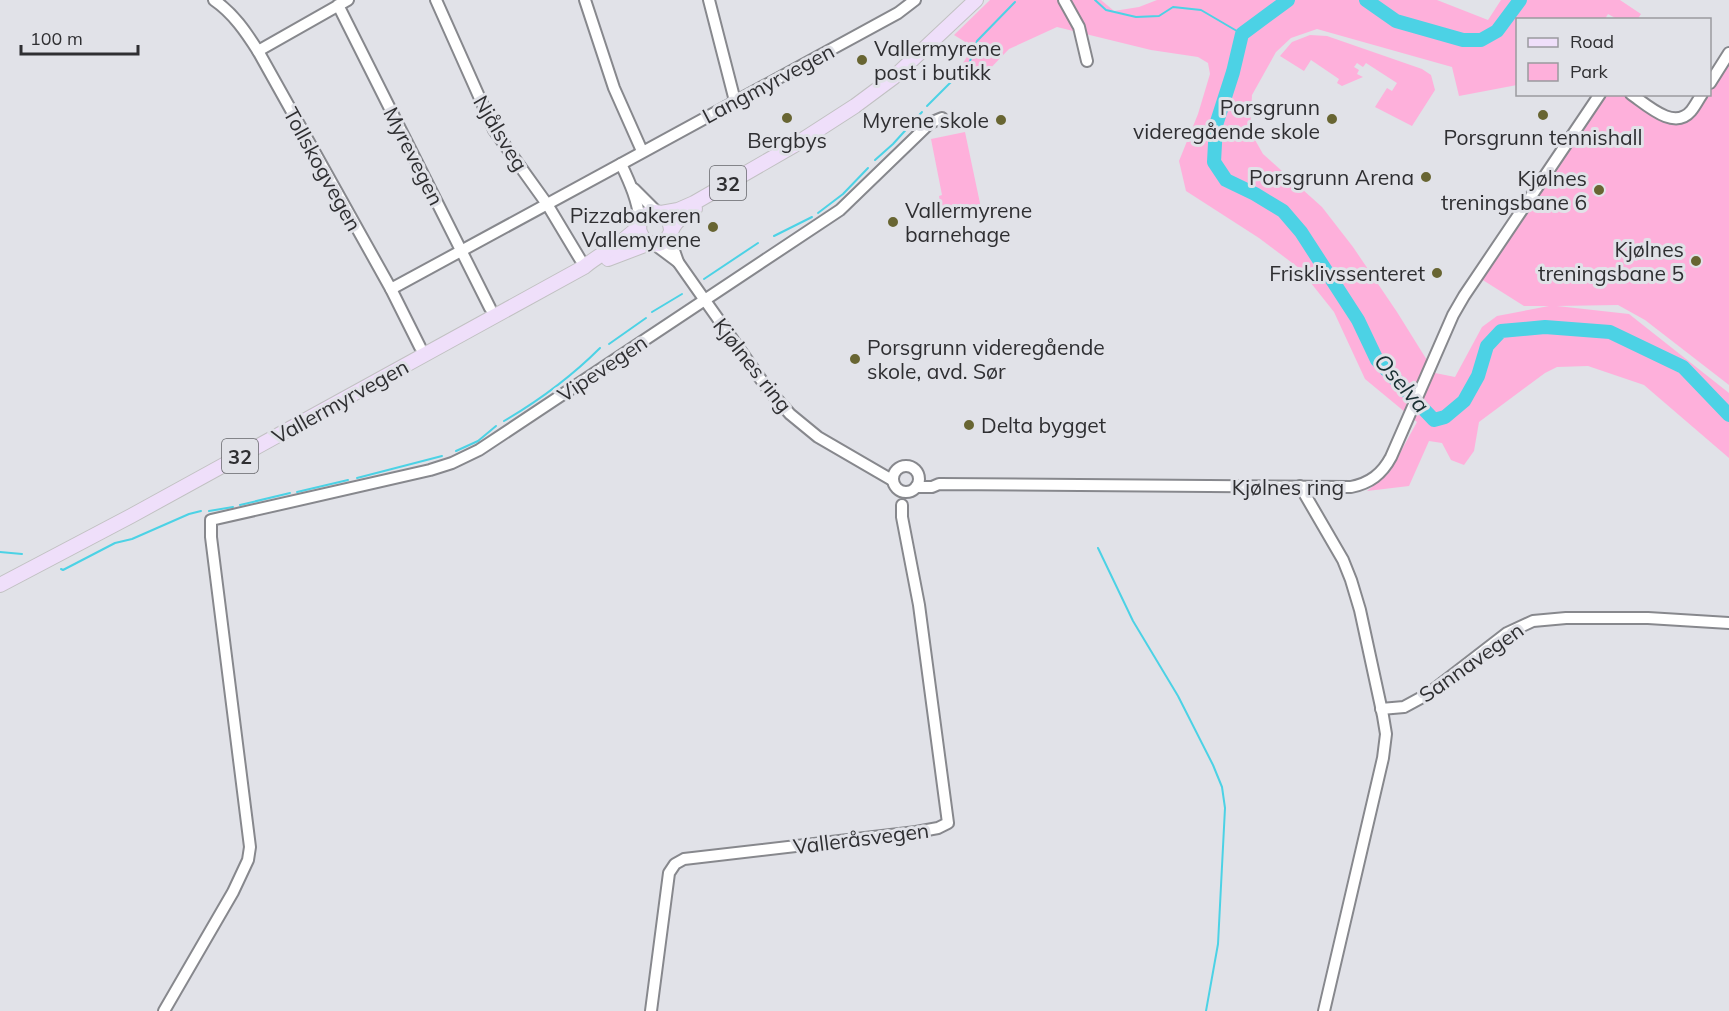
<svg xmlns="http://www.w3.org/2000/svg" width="1729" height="1011" viewBox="0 0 1729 1011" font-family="Mulish,sans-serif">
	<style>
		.green { fill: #feb0db }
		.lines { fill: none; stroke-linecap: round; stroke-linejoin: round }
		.stream { stroke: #4cd2e5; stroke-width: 2 }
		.river { stroke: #4cd2e5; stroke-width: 14 }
		.minor-casing { stroke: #87888d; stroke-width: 14 }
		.major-casing { stroke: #c1c1c2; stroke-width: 16 }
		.minor { stroke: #fff; stroke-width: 10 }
		.major { stroke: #efdffa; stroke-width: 14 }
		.poi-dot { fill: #686532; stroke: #e1e2e8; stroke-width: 2 }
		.labels { text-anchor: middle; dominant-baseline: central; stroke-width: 6; stroke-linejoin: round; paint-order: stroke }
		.shield { fill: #e1e2e8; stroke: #646569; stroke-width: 1.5 }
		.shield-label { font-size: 20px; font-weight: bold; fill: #2f2f32 }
		.poi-label { font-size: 21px; fill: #2f2f32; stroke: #e1e2e8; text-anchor: end }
		.street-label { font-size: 21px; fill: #2f2f32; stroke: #e1e2e8 }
		.water-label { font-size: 22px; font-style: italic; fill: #172e31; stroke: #e1e2e8 }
	</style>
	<rect width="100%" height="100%" fill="#e1e2e8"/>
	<!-- green -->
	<g class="green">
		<polygon points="990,0 1101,0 1114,11 1139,7 1157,0 1277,0 1289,6 1294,0 1437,0 1488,20 1501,0 1620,0 1641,14 1637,20 1617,19 1608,14 1605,19 1518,20 1517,85 1459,96 1452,67 1317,29 1291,38 1276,52 1252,95 1250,131 1263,154 1322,207 1353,247 1397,312 1435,373 1455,377 1482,327 1497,316 1549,306 1524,306 1478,277 1600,95 1631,95 1667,117 1685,117 1702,95 1710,94 1710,83 1729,53 1729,385 1645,320 1618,305 1557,306 1629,314 1729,393 1729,458 1644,385 1588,366 1557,367 1545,373 1479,422 1474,451 1464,465 1451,460 1442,443 1429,441 1409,486 1367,491 1389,473 1417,422 1365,379 1334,312 1299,268 1259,238 1186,191 1179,161 1198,114 1210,74 1208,63 1198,57 1151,50 1057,27 1009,49 982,77 964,75 958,71 970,52 967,43 954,35"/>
		<polygon points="1310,35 1327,36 1422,69 1431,75 1435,90 1412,126 1375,107 1387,88 1392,91 1397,83 1366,63 1363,67 1357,63 1354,67 1359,70 1357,74 1363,77 1342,86 1337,83 1339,79 1311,60 1304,71 1280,56 1292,42"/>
		<polygon points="965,132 981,208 974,210 973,205 942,213 939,196 942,195 931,139"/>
	</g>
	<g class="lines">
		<!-- stream -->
		<g class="stream">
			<polyline points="1095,0 1106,10 1136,17 1159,16 1173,7 1201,10 1242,34"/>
			<polyline points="959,73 969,64 977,41 1015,2"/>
			<polyline points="927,106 955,78"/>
			<polyline points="875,160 893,144 922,112"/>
			<polyline points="818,213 843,194 868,168"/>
			<polyline points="774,236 812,217"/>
			<polyline points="704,279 758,243"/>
			<polyline points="652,312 682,294"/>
			<polyline points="609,344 646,318"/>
			<path d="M 504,421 C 540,400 571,377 600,348"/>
			<polyline points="456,451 478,441 496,426"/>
			<polyline points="357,478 442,456"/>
			<polyline points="297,492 348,480"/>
			<polyline points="240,505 290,493"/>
			<polyline points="209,511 233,507"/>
			<polyline points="1098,548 1133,621 1178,696 1213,765 1222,787 1225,808 1218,944 1206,1011"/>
			<polyline points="0,552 22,554"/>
			<polyline points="61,569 63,570 115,543 132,539 189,514 201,511"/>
		</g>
		<!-- river -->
		<g class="river">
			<polyline points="1288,0 1242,34 1233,72 1216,125 1214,162 1226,180 1255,194 1283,211 1301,232 1358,320 1377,360 1434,420 1445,417 1464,401 1478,376 1487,346 1501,331 1545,327 1610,332 1683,367 1729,415"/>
			<polyline points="1366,0 1396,21 1463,40 1481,40 1497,31 1520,0"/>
		</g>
		<defs>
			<g id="minor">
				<path d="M 214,0 C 233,13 246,32 258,51 L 391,289 L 420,347"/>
				<polyline points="436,0 494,130 547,204 580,259"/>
				<polyline points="585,0 614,88 642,151"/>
				<polyline points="709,0 735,101"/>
				<polyline points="1064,0 1079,27 1087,61"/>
				<polyline points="338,5 490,308"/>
				<polyline points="258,51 348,0"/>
				<polyline points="1710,83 1729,53"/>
				<path d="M 1631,94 C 1647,105 1674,131 1691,111 C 1695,106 1698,100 1702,94"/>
				<polyline points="634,189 657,212"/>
				<path d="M 640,222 C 638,201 630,183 621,164 L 898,13 L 915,0"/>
				<polyline points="669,236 678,262 704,299 767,388 790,414 818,437 892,480"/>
				<polyline points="654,244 678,262"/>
				<polyline points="391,289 621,164"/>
				<circle cx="906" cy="479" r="13"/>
				<polyline points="1300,486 1343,560 1351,580 1360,610 1383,716 1386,734 1383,758 1324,1011"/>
				<path d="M 916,487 L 932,487 L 939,484 L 1351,487 C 1370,483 1382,474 1391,457 L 1453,315 L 1464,296 L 1600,94"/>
				<polyline points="1381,709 1404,707 1428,694 1507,633 1533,621 1566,618 1648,618 1729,623"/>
				<polyline points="164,1011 233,892 248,860 250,847 211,537 211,520 430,470 452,463 479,450 840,210 930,123 942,118"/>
				<polyline points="651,1011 669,873 675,864 684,859 916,832 938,828 948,823 919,605 902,517 902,505"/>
			</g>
			<g id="major">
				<polyline points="661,213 678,210 694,203 793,146 855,106 894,77 976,0"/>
				<path d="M 671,230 C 670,216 657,206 645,216 C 632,226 643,247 659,244 C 670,241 670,230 676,223 C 681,217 688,213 695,209"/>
				<polyline points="608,259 650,243"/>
				<path d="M 0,585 L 131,516 L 584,267 C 602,252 623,244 639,226"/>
			</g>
		</defs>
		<!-- minor casing -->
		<use href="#minor" class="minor-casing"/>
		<!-- major casing -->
		<use href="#major" class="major-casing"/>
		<!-- minor -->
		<use href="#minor" class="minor"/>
		<!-- major -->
		<use href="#major" class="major"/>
	</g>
	<!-- markers -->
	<g class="poi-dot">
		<circle cx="862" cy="60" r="6"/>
		<circle cx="1543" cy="115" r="6"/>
		<circle cx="787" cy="118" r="6"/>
		<circle cx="1332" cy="119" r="6"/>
		<circle cx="1001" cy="120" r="6"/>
		<circle cx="1426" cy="177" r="6"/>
		<circle cx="1599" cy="190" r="6"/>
		<circle cx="893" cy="222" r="6"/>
		<circle cx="713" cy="227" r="6"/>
		<circle cx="1696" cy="261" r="6"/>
		<circle cx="1437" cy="273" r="6"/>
		<circle cx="855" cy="359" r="6"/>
		<circle cx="969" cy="425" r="6"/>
	</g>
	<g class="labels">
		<!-- shield labels -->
		<g class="shield">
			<rect x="710" y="166" width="36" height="34" rx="4.5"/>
			<rect x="222" y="439" width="36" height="34" rx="4.5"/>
		</g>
		<g class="shield-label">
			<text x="728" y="183">32</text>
			<text x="240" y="456">32</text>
		</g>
		<!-- poi labels -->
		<g class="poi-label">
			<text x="874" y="48" text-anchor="start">Vallermyrene<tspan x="874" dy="24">post i butikk</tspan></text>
			<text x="1320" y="107">Porsgrunn<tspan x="1320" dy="24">videregående skole</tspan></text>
			<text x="989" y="120">Myrene skole</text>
			<text x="1543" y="137" text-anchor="middle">Porsgrunn tennishall</text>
			<text x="787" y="140" text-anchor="middle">Bergbys</text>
			<text x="1414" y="177">Porsgrunn Arena</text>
			<text x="1587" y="178">Kjølnes<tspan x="1587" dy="24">treningsbane 6</tspan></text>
			<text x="905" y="210" text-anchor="start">Vallermyrene<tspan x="905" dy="24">barnehage</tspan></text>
			<text x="701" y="215">Pizzabakeren<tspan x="701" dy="24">Vallemyrene</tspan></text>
			<text x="1684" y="249">Kjølnes<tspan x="1684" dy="24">treningsbane 5</tspan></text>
			<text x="1425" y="273">Frisklivssenteret</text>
			<text x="867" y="347" text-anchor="start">Porsgrunn videregående<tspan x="867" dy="24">skole, avd. Sør</tspan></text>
			<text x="981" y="425" text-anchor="start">Delta bygget</text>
		</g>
		<!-- street labels -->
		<g class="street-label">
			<text transform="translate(768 83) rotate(-28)">Langmyrvegen</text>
			<text transform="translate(501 133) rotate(59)">Njålsveg</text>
			<text transform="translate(414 156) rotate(63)">Myrevegen</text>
			<text transform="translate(323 169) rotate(61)">Tollskogvegen</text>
			<text transform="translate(753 365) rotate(52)">Kjølnes ring</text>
			<text transform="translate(602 368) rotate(-34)">Vipevegen</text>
			<text transform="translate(340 401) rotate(-29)">Vallermyrvegen</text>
			<text x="1288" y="487">Kjølnes ring</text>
			<text transform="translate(1471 662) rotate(-35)">Sannavegen</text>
			<text transform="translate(861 838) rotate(-7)">Valleråsvegen</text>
		</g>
		<!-- water labels -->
		<g class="water-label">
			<text transform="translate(1402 383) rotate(49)">Oselva</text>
		</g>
	</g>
	<!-- legend -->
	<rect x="1516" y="18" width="195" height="78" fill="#e1e2e8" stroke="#9a9a9f" stroke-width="1.5"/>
	<rect x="1528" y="38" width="30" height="9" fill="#efdffa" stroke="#9a9a9f" stroke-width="1.5"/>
	<text x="1570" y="48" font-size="18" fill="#2f2f32">Road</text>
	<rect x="1528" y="63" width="30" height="18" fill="#feb0db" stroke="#9a9a9f" stroke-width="1.5"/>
	<text x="1570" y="78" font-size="18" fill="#2f2f32">Park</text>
	<!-- scale -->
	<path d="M21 45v9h117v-9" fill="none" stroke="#2f2f32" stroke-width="3"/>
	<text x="30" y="45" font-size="18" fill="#2f2f32" stroke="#e1e2e8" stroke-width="4.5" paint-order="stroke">100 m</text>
</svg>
